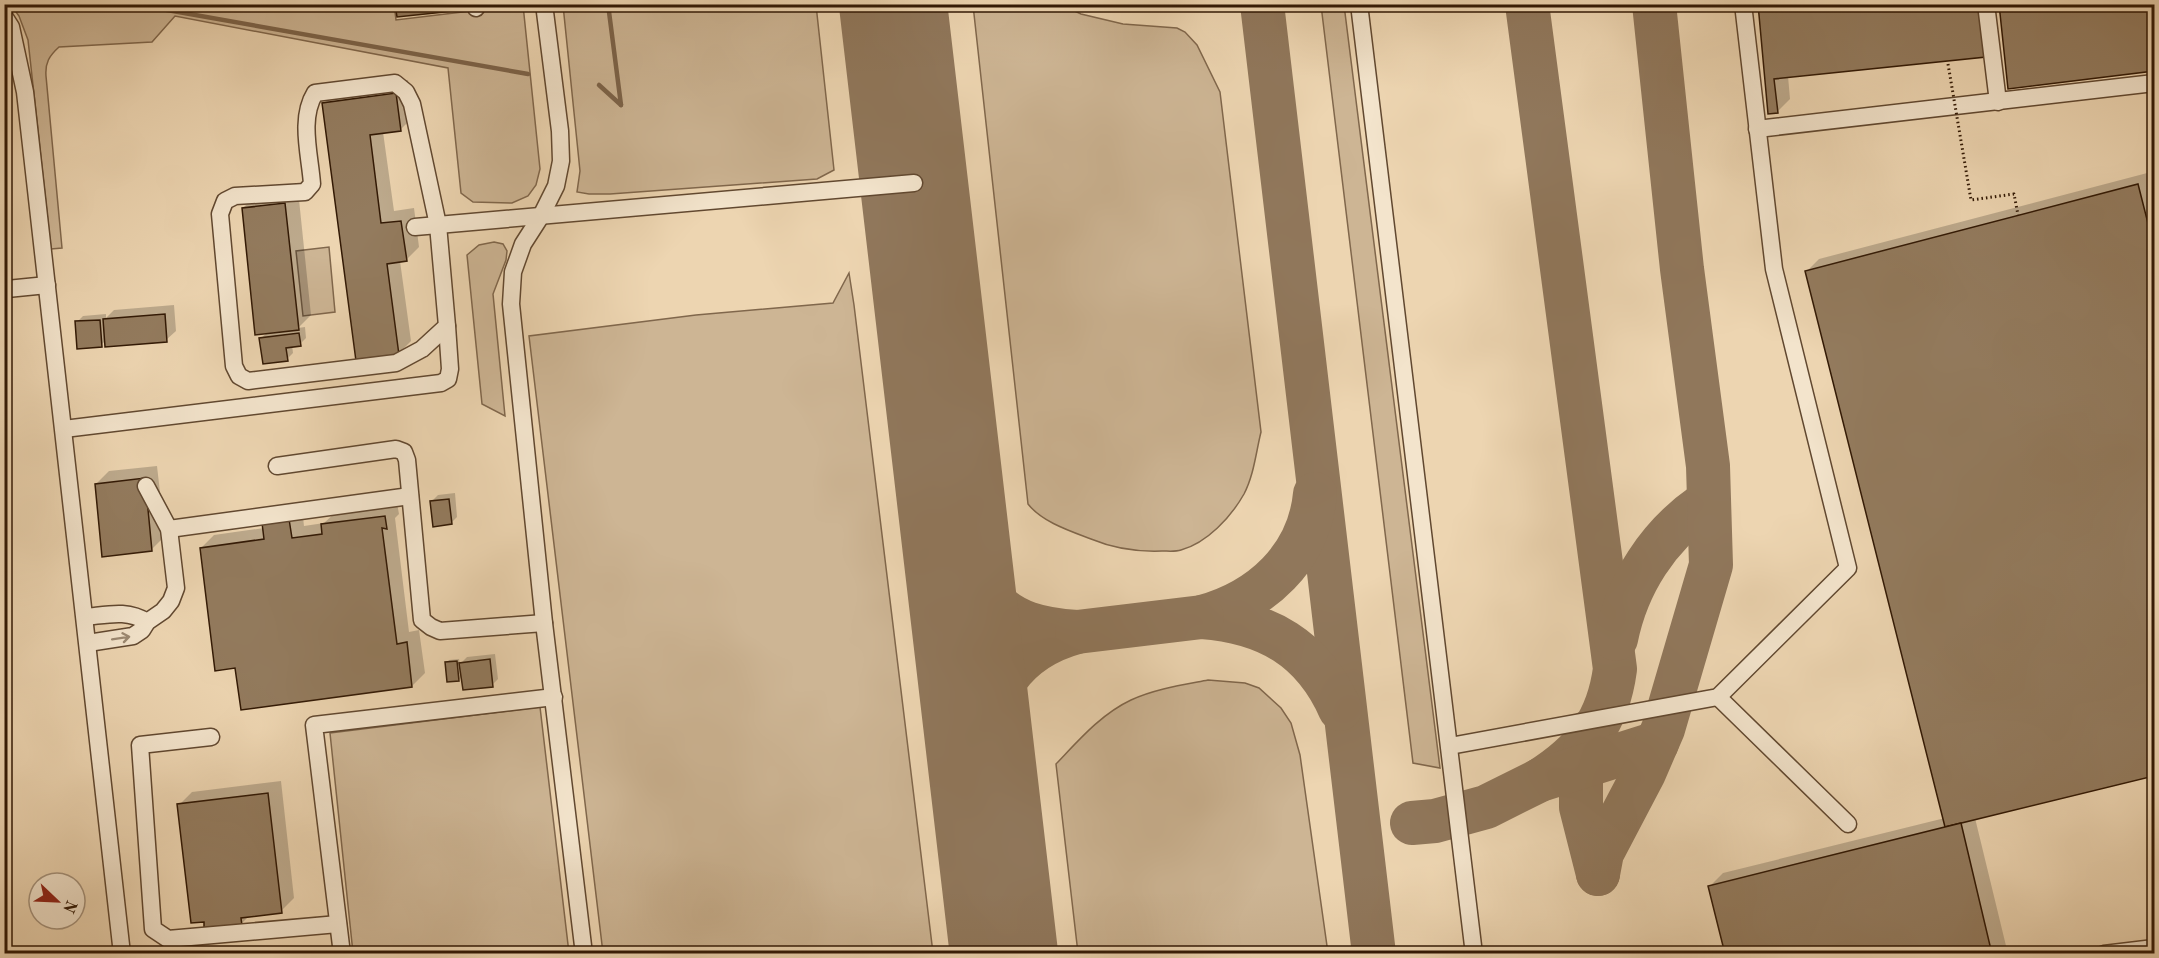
<svg xmlns="http://www.w3.org/2000/svg" width="2159" height="958" viewBox="0 0 2159 958" font-family="'Old Standard TT',serif">
	<style>
		.green { fill: #cdb594; stroke: #80674c; stroke-width: 1.5 }
		.shadow { fill: #0003 }
		.lines { fill: none; stroke-linecap: round; stroke-linejoin: round }
		.stream { stroke: #7c6349; stroke-width: 4.5 }
		.taxiway { stroke: #90775b; stroke-width: 44 }
		.runway { stroke: #90775b; stroke-width: 108 }
		.building { fill: #937b5e; stroke: #321905; stroke-width: 1.5 }
		.minor-casing { stroke: #614830; stroke-width: 19 }
		.minor { stroke: #f3e4cc; stroke-width: 16 }
		.path-bridge { stroke: #321905; stroke-width: 3; stroke-dasharray: 1.5 3; stroke-linecap: butt }
		.oneway { stroke: #9c8972 }
	</style>
	<rect width="100%" height="100%" fill="#edd5b1"/>
	<filter id="stains"><feTurbulence type="fractalNoise" baseFrequency=".00333" numOctaves="4"/><feColorMatrix values="0 0 0 0 .2 0 0 0 0 .09 0 0 0 0 .02 0 0 0 .5 -.17"/></filter>
	<radialGradient id="worn" r=".72"><stop offset=".6" stop-color="#630" stop-opacity="0"/><stop offset="1" stop-color="#630" stop-opacity=".3"/></radialGradient>
	<!-- green -->
	<g class="green">
		<path d="M 394,4 L 396,20 L 487,9 L 487,5 L 523,5 L 540,169 L 536,185 L 528,196 L 512,203 L 473,202 L 461,193 L 448,68 L 175,16 L 152,42 L 59,47 C 49,56 45,63 46,76 L 62,248 L 51,249 L 28,40 L 19,16 L 11,5 Z"/>
		<polygon points="563,5 816,5 834,170 817,179 610,194 589,194 577,192 580,171"/>
		<path d="M 973,5 L 1062,5 L 1081,14 L 1123,24 L 1177,28 L 1185,32 L 1197,45 L 1220,92 L 1261,432 C 1256,452 1254,475 1244,494 C 1231,517 1207,543 1181,550 C 1175,552 1168,551 1162,551 C 1137,552 1115,549 1091,539 C 1070,531 1042,522 1028,504 Z"/>
		<polygon points="1321,5 1344,5 1440,768 1413,763"/>
		<polygon points="494,242 503,244 507,251 506,260 493,294 505,416 482,404 467,255 479,245"/>
		<polygon points="329,247 335,312 303,316 296,251"/>
		<polygon points="849,273 854,305 933,953 603,953 529,336 696,315 833,303"/>
		<path d="M 1208,680 L 1245,683 L 1259,688 L 1281,708 L 1291,723 L 1300,755 L 1328,953 L 1078,953 L 1056,764 C 1078,741 1101,714 1131,700 C 1155,689 1182,685 1208,680 Z"/>
		<polygon points="540,707 569,953 353,953 330,733"/>
	</g>
	<!-- shadow -->
	<g class="shadow">
		<polygon points="1759,4 1788,76 1790,99 1777,112"/>
		<polygon points="2000,4 2154,4 2154,70 2010,87"/>
		<polygon points="408,80 413,117 400,130 383,132 394,211 414,208 419,247 406,260 400,261 411,341 398,354 324,103 337,90"/>
		<polygon points="2151,172 2154,185 2154,774 1975,818 2008,954 1726,954 1710,886 1723,873 1945,818 1806,272 1819,259"/>
		<polygon points="298,190 311,315 298,328 305,327 306,338 300,344 292,345 293,353 287,359 261,338 268,332 243,208 256,195"/>
		<polygon points="174,305 176,331 166,340 106,340 101,345 77,322 83,316 106,314 106,318 114,310"/>
		<polygon points="157,466 165,536 152,549 96,484 109,471"/>
		<polygon points="455,493 457,517 451,523 431,502 438,495"/>
		<polygon points="397,503 399,514 395,518 409,632 419,630 425,673 412,686 237,666 201,548 214,535 264,528 302,507 304,526 324,523 336,512"/>
		<polygon points="495,654 498,679 492,685 462,676 459,680 447,663 449,660 459,659 460,664 467,657"/>
		<polygon points="281,781 294,898 281,911 250,915 241,924 179,805 192,792"/>
	</g>
	<g class="lines">
		<!-- stream -->
		<g class="stream">
			<polyline points="133,4 528,74"/>
			<polyline points="608,4 621,105"/>
			<polyline points="599,85 621,105"/>
		</g>
		<!-- taxiway -->
		<g class="taxiway">
			<polyline points="1262,4 1374,954"/>
			<path d="M 1527,4 L 1615,669 C 1608,722 1584,752 1540,780"/>
			<path d="M 1315,494 C 1309,558 1261,601 1202,617 C 1267,622 1313,648 1340,709"/>
			<path d="M 954,531 C 984,598 997,627 1077,632 C 1011,650 988,695 980,758"/>
			<polyline points="1077,632 1202,617"/>
			<path d="M 1616,639 C 1627,584 1658,536 1704,504"/>
			<polyline points="1588,732 1581,779 1581,807 1598,874"/>
			<polyline points="1412,823 1435,821 1486,807 1540,780 1657,743"/>
			<polyline points="1598,874 1602,853 1644,773 1663,729 1711,565 1708,466 1682,269 1654,4"/>
		</g>
		<!-- runway -->
		<polyline class="runway" points="893,4 1004,954"/>
	</g>
	<!-- building -->
	<g class="building">
		<polygon points="395,4 462,4 463,10 397,17"/>
		<polygon points="1758,4 1981,4 1986,57 1774,79 1778,113 1768,114"/>
		<polygon points="1999,4 2154,4 2154,71 2008,89"/>
		<polygon points="396,93 401,131 370,135 381,223 401,221 407,261 387,264 399,355 356,361 322,103"/>
		<polygon points="2138,184 2154,247 2154,776 1945,827 1805,271"/>
		<polygon points="285,203 299,330 255,335 242,208"/>
		<polygon points="165,314 167,342 105,347 103,319"/>
		<polygon points="100,320 102,347 77,349 75,321"/>
		<polygon points="299,333 301,346 286,348 288,361 263,364 259,338"/>
		<polygon points="145,478 152,551 102,557 95,484"/>
		<polygon points="449,499 452,524 433,527 430,501"/>
		<polygon points="385,516 387,529 382,528 397,644 407,642 412,687 241,710 235,668 215,671 200,548 264,539 262,523 289,519 292,538 322,534 321,524"/>
		<polygon points="490,659 493,687 463,690 459,663"/>
		<polygon points="457,661 459,681 447,682 445,662"/>
		<polygon points="268,793 282,913 241,918 242,926 204,929 204,922 191,923 177,804"/>
		<polygon points="1961,823 1992,954 1725,954 1708,886"/>
	</g>
	<g class="lines">
		<defs>
			<g id="minor">
				<polyline points="475,4 476,8"/>
				<polyline points="544,4 560,131 561,161 556,186 541,216 523,244 513,272 511,304 544,623 584,954"/>
				<polyline points="1359,4 1474,954"/>
				<polyline points="1986,4 1998,102"/>
				<polyline points="4,16 11,27 25,92 122,954"/>
				<path d="M 395,83 L 406,92 L 412,104 L 438,225 L 447,326 L 422,349 L 396,363 L 248,381 L 239,376 L 234,366 L 220,214 L 225,201 L 235,196 L 305,192 L 312,184 C 310,155 299,119 315,93 Z"/>
				<polyline points="1757,129 2154,83"/>
				<polyline points="415,227 914,183"/>
				<polyline points="7,289 47,285"/>
				<polyline points="64,429 441,383 448,379 450,369 447,326"/>
				<polyline points="277,466 396,449 404,452 407,460 422,620 431,627 440,631 544,623"/>
				<polyline points="169,529 410,496"/>
				<path d="M 85,617 C 107,615 127,609 147,622"/>
				<polyline points="88,643 133,636 142,630 147,622 163,611 171,601 176,588 169,529 146,486"/>
				<polyline points="1718,697 1848,824"/>
				<polyline points="211,737 140,745 153,929 168,939 338,924"/>
				<polyline points="1450,746 1718,697 1848,568 1774,269 1743,4"/>
				<polyline points="342,954 314,725 554,697"/>
				<polyline points="2104,954 2154,948"/>
			</g>
		</defs>
		<!-- minor casing -->
		<use href="#minor" class="minor-casing"/>
		<!-- minor -->
		<use href="#minor" class="minor"/>
		<!-- path-bridge -->
		<polyline class="path-bridge" points="1948,64 1971,200 2014,194 2018,215"/>
	</g>
	<!-- one-way arrows -->
	<defs><path id="oneway-shaft" d="M-6 0H5M1.5-3L5.5 0L1.5 3" fill="none" stroke-width="1.6" stroke-linecap="round" stroke-linejoin="round" transform="scale(1.5)"/></defs>
	<use class="oneway" href="#oneway-shaft" transform="translate(121 638) rotate(-9)"/>
	<!-- margin -->
	<rect width="2159" height="958" fill="none" stroke="#edd5b1" stroke-width="24"/>
	<rect x="6" y="6" width="2147" height="946" fill="none" stroke="#321905" stroke-width="3"/>
	<rect x="12" y="12" width="2135" height="934" fill="none" stroke="#321905" stroke-width="1.5"/>
	<!-- north arrow -->
	<g transform="translate(57 901) rotate(113)"><circle r="28" fill="#f3e4cc" stroke="#a6937c" stroke-width="1.5"/>
	<path d="M0-4.5L10 22L0 15L-10 22Z" fill="#8f2418"/>
	<text y="-9" font-size="16" font-weight="bold" text-anchor="middle" fill="#321905">N</text>
	</g>
	<rect width="100%" height="100%" filter="url(#stains)"/>
	<rect width="100%" height="100%" fill="url(#worn)"/>
</svg>
